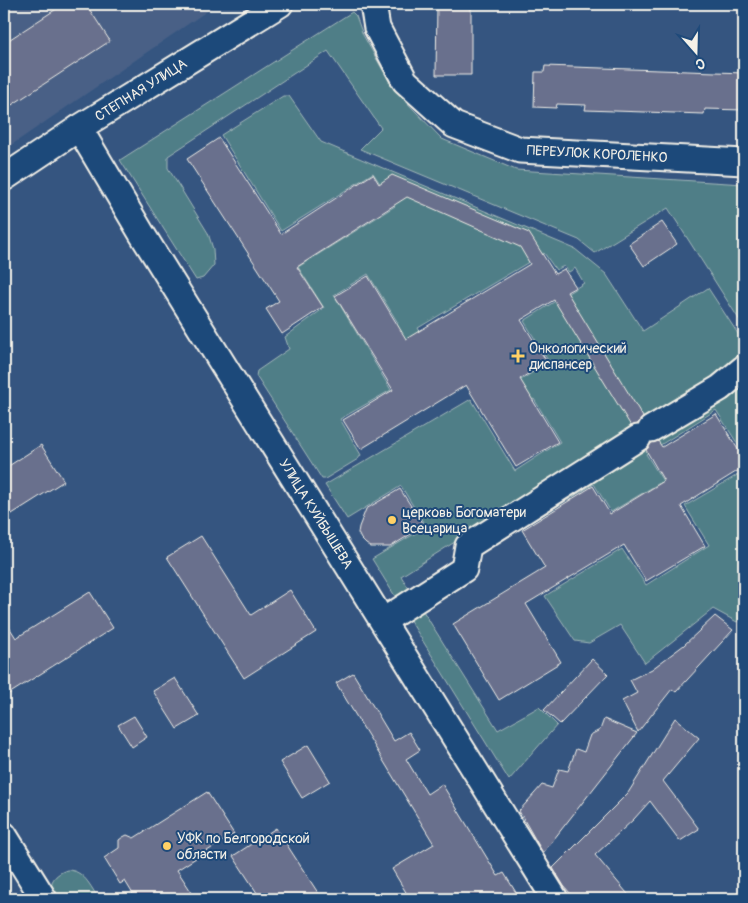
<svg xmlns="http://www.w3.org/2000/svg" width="748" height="903" viewBox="0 0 748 903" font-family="Pangolin,sans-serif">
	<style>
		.built { fill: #486086 }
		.green { fill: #507e87; stroke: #a2b8b8 }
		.building { fill: #69708d; stroke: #f4f1e8 }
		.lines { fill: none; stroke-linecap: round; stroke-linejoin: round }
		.minor-casing { stroke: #f4f1e8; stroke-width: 29 }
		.minor { stroke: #1f4a7a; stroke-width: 25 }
		.poi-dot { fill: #ffd166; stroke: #1f4a7a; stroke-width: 2 }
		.labels { text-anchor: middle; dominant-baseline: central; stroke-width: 4; stroke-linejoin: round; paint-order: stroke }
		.street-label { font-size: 14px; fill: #f4f1e8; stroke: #1f4a7a }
		.poi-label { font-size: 14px; fill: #f4f1e8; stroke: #1f4a7a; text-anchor: start }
	</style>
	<rect width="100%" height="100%" fill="#355580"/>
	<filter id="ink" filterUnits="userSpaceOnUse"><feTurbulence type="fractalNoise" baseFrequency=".02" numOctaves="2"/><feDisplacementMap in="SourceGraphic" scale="10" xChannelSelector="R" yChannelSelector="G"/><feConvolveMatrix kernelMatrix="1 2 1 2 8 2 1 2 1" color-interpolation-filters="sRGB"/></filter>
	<g filter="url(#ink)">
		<!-- built -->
		<polygon class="built" points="4,4 212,4 213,7 4,150"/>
		<!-- green -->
		<g class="green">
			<polygon points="352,12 356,16 363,35 393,88 442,139 516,170 744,184 744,327 668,208 595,253 579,240 360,149 381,128 328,51 168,156 168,168 208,233 213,249 214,265 203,278 196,280 120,160"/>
			<polygon points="283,96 289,96 321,142 575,249 606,274 643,331 708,288 744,343 744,454 716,410 646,454 663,481 611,512 594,484 520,529 507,509 401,576 498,730 539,707 557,725 509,780 372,559 426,527 401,486 347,519 325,485 471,399 515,471 560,442 534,399 517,409 505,390 549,362 524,321 584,283 575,268 569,272 564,266 556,270 544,253 418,328 433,355 413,368 389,329 398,323 368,274 334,295 391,390 340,419 361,455 358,459 325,479 322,479 256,376 257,371 289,349 285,337 324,308 298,267 395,206 373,173 281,231 221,135"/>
			<polygon points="744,471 744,614 737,622 713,609 645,663 620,625 589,643 575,641 545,596 622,549 646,585 709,545 685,506"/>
			<path d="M 67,870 C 84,870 90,886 99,899 L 53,899 C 48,885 52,875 67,870 Z"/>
		</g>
		<!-- building -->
		<g class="building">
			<polygon points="64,4 86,4 110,41 4,110 4,43"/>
			<polygon points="437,4 471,4 471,75 436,75"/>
			<polygon points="545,66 744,73 744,110 705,109 704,114 585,110 586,105 557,104 556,108 534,107 535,72 544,72"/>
			<polygon points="219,138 281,234 373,174 379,184 392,175 529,233 555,274 564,269 576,287 567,292 643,417 638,424 631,426 554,300 521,320 547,362 520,379 558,442 516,467 466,385 361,449 343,420 393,390 335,296 368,276 406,339 530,264 520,247 407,197 297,267 323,307 282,334 266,309 279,301 187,159"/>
			<polygon points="662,222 677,244 644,266 629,244"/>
			<polygon points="716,414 744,459 744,467 681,506 705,546 646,581 624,545 526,604 561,662 499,700 453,624 545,568 522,530 593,486 610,514 664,481 646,450 651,443 658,441 662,447"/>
			<polygon points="41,445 64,481 4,519 4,469"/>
			<polygon points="400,489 424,526 390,547 371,547 366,544 361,539 358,533 359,527 366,509"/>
			<polygon points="201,536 251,615 290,590 316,632 244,678 167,557"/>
			<polygon points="90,592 113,628 4,697 4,619 16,638"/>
			<polygon points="715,616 733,630 676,692 672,689 638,732 622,701 637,693 630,680 652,669 684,645"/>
			<polygon points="592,659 608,674 560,724 544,710"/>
			<polygon points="353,673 394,741 409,732 420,750 406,759 427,794 442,784 498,876 504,873 520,899 410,899 392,869 434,844 336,683"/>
			<polygon points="175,678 199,716 177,729 153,691"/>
			<polygon points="134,716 147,737 132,747 118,725"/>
			<polygon points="675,718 699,738 663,781 699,829 680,841 650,801 634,819 595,855 632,899 575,899 564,886 553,868 628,793"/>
			<polygon points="604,719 637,733 543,853 519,811 542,785 552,788 559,769 568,771 576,749 584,752 590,735 600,730"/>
			<polygon points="308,745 330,781 302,798 280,762"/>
			<polygon points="207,792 234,834 177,870 196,899 136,899 125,881 120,884 104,858 119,848 119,840 123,837 127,835 134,838"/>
			<polygon points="276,828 322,899 261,899 233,856"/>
		</g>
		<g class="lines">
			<defs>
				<g id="minor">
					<polyline points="373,4 377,28 405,81 454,125 520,150 744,162"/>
					<polyline points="79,128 142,234 555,899"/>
					<polyline points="4,178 79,128 280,4"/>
					<polyline points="651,429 720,388 744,368"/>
					<polyline points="383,621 464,569 468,546 638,438"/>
					<polyline points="4,835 44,899"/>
				</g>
			</defs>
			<!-- minor casing -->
			<use href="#minor" class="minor-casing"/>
			<!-- minor -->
			<use href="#minor" class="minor"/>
		</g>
	</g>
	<!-- markers -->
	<g class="poi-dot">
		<path d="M515.5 348.5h5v5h5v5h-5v5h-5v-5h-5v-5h5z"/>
		<circle cx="392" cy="520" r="5"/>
		<circle cx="167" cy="846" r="5"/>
	</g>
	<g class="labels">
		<!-- street labels -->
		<g class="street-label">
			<text transform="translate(141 90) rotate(-32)">СТЕПНАЯ УЛИЦА</text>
			<text transform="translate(597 154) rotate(3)">ПЕРЕУЛОК КОРОЛЕНКО</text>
			<text transform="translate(316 514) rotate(58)">УЛИЦА КУЙБЫШЕВА</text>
		</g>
		<!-- poi labels -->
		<g class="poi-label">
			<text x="529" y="348">Онкологический<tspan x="529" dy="16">диспансер</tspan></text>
			<text x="402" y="512">церковь Богоматери<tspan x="402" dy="16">Всецарица</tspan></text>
			<text x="177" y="838">УФК по Белгородской<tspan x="177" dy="16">области</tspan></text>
		</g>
	</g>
	<!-- margin -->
	<rect width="748" height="903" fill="none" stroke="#1f4a7a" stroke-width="20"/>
	<rect x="10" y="10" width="728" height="883" fill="none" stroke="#f4f1e8" stroke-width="2" filter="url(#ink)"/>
	<!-- north arrow -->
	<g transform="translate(696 52) rotate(160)" stroke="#1f4a7a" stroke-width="4" paint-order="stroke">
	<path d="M0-4L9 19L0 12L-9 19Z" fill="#f4f1e8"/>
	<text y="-8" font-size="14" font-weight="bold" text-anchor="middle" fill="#f4f1e8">С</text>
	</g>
</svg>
